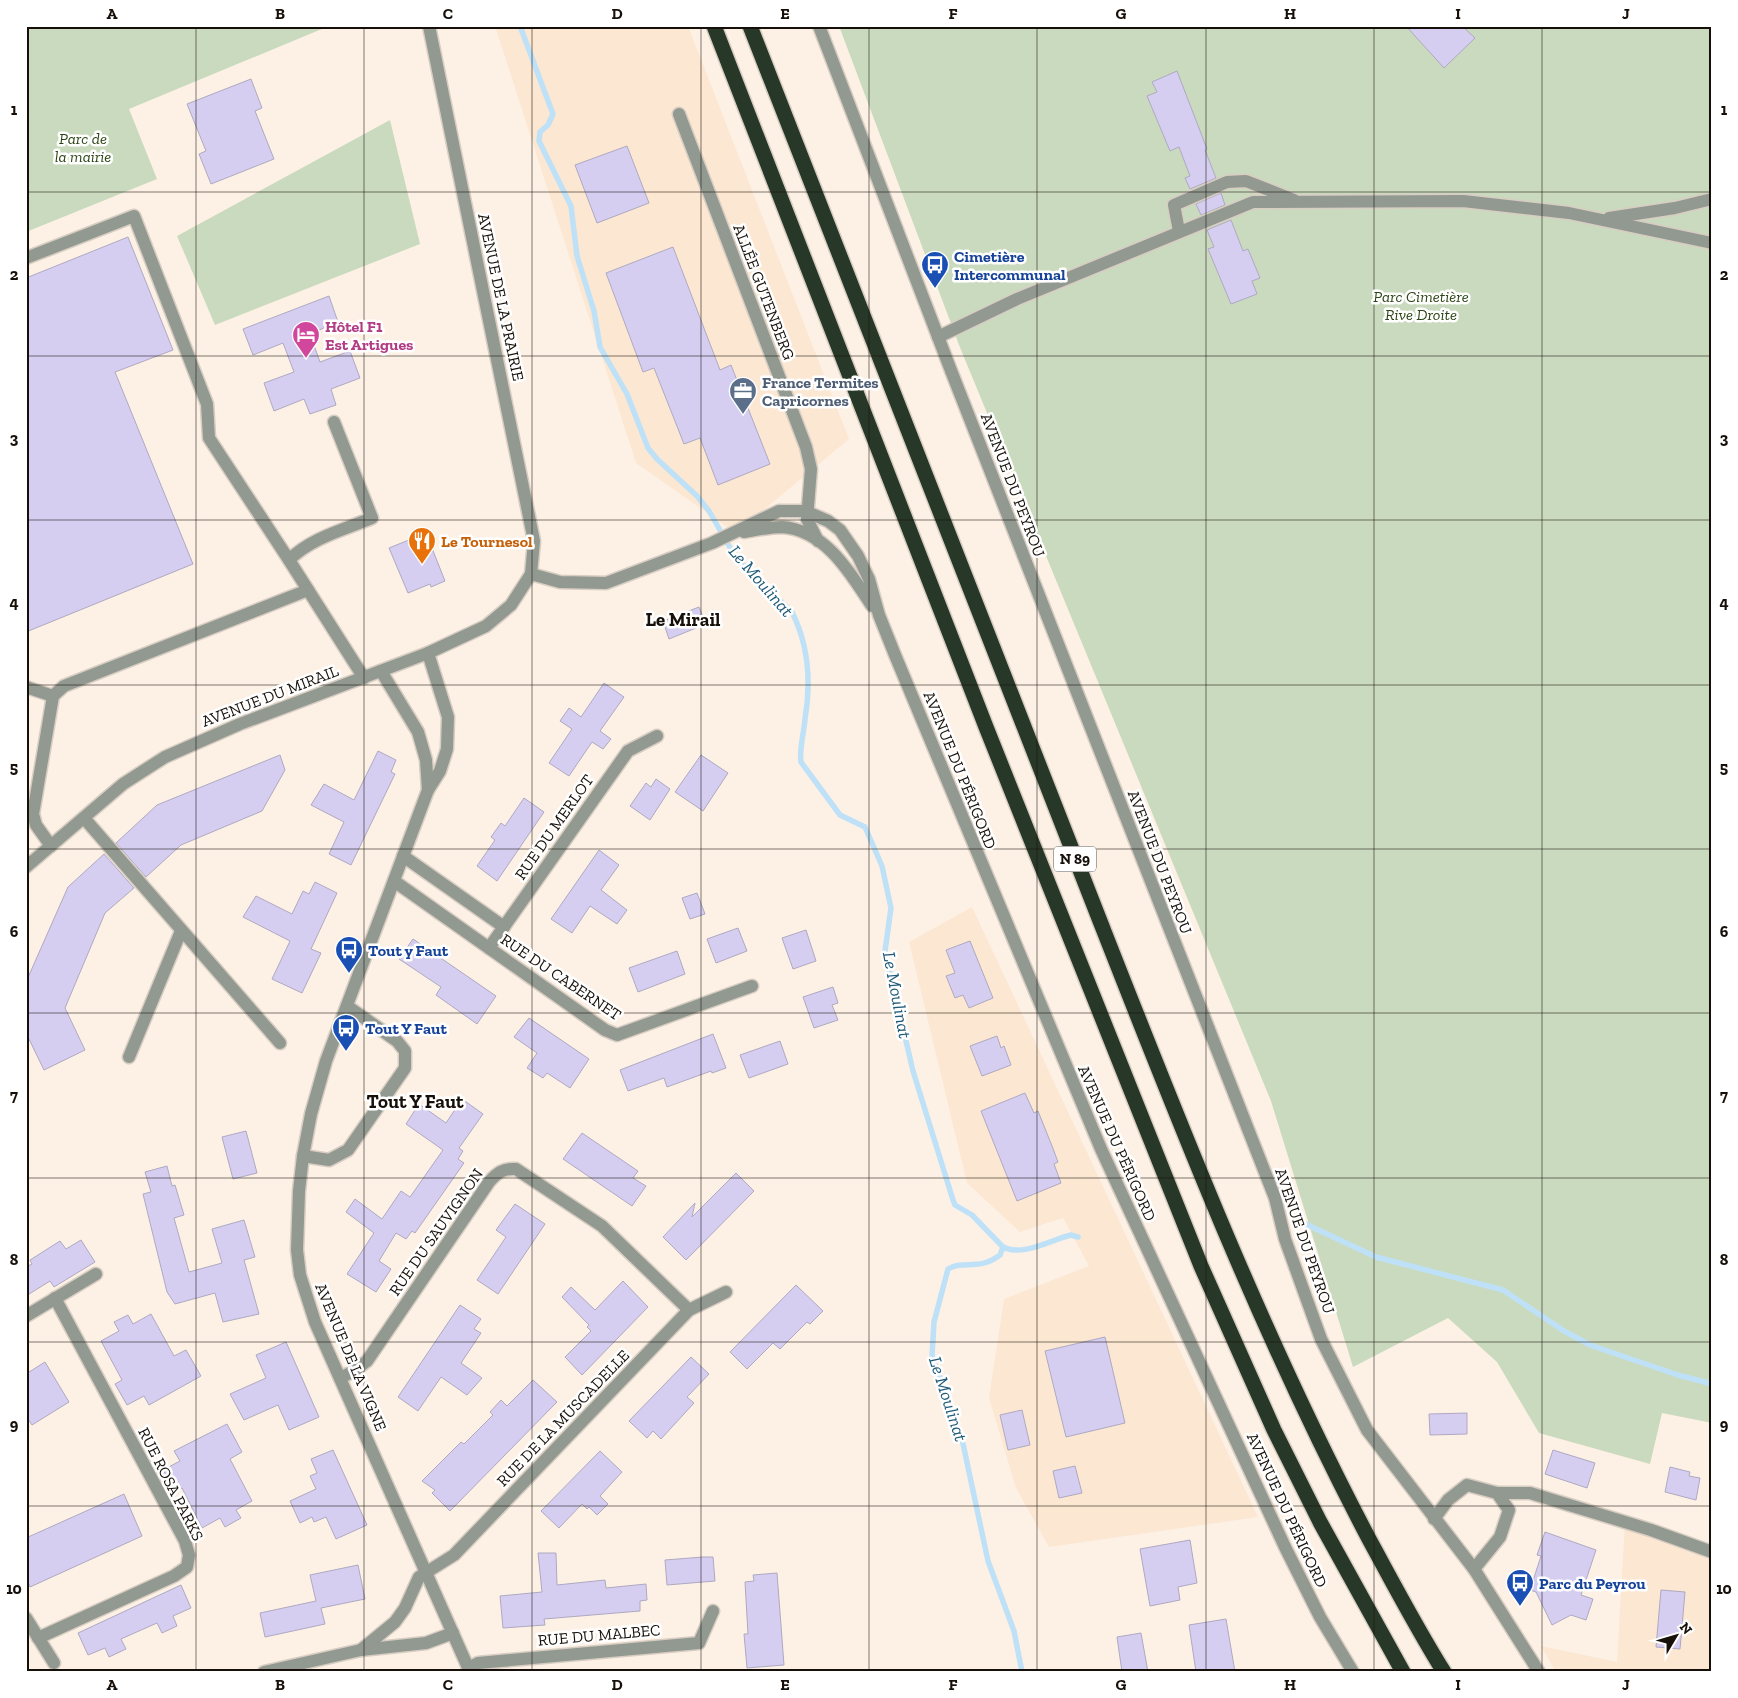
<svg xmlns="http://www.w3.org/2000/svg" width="1738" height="1698" viewBox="0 0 1738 1698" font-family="'Zilla Slab',serif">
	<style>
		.built { fill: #fce7d2 }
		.green { fill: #cadabe }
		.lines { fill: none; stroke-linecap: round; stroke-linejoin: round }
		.stream { stroke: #bee1f7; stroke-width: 5.5 }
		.building { fill: #d5cef1; stroke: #aea9c1 }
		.minor-casing { stroke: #d8cdc2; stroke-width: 15 }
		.highway-casing { stroke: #d8cdc2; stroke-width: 18 }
		.minor { stroke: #919991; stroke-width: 12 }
		.highway { stroke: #283828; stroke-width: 15 }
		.grid { fill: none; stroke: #17100a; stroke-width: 1; stroke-opacity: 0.55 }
		.labels { text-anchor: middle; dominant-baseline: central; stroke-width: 5; stroke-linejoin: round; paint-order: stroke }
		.shield { fill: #fff; stroke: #5d5854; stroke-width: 1 }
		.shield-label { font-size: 15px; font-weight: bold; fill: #17100a }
		.park-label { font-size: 16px; font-style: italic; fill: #2b4414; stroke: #fff }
		.transit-label { font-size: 16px; font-weight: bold; fill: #164399; stroke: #fff; text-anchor: start }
		.street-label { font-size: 16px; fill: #17100a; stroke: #fff }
		.hotel-label { font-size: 16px; font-weight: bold; fill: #b23c85; stroke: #fff; text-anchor: start }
		.service-label { font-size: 16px; font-weight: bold; fill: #4e5e75; stroke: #fff; text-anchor: start }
		.food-label { font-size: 16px; font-weight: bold; fill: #c56008; stroke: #fff; text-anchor: start }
		.water-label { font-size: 18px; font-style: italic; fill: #1f5a79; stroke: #fff }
		.quarter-label { font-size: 19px; font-weight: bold; fill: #17100a; stroke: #fff }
		.neatline { fill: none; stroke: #17100a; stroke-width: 2 }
		.grid-label { font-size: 16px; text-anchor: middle; font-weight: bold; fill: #17100a }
	</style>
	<rect width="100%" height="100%" fill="#fdf1e5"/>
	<!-- built -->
	<g class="built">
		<polygon points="495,26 688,26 849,439 736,533 636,463"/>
		<polygon points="972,907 1258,1517 1049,1547 1016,1488 989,1398 1004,1299 1089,1266 1063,1218 1020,1232 967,1183 909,942"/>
		<polygon points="1625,1522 1712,1552 1712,1672 1556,1672 1541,1646 1617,1662"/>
	</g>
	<!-- green -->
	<g class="green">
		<polygon points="26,26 329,26 129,109 157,179 26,232"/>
		<polygon points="839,26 1712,26 1712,1423 1662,1413 1650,1464 1539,1433 1497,1362 1448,1318 1353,1367 1271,1101 961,350"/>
		<polygon points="390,120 420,244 215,325 177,236"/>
	</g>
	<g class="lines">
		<!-- stream -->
		<g class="stream">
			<path d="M 520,26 L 553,114 L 548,125 L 540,132 L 539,141 L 571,206 L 577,256 L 594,311 L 600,347 L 627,394 L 648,448 L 657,459 L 697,496 L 709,511 L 732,551 L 747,569 L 792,612 C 809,646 811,683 805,719 C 804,733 799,749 801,762 L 840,815 L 865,827 L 882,866 L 891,908 L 885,951 L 913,1071 L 953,1200 L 955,1205 L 972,1215 L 1003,1247 C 1023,1257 1050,1240 1071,1235 L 1078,1237"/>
			<polyline points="1295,1219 1376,1257 1503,1290 1564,1331 1590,1345 1678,1375 1712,1384"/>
			<path d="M 1003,1247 L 1000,1255 C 977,1272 965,1259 948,1269 L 934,1322 L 932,1356 L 962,1439 L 988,1561 L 1014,1631 L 1022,1672"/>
		</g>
	</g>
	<!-- building -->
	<g class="building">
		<polygon points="1406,26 1462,26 1475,38 1444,68"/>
		<polygon points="1177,71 1207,149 1205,150 1216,178 1190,189 1185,178 1190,176 1179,147 1170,151 1147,96 1157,92 1152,82"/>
		<polygon points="251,79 262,108 255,111 274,159 211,184 199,154 206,151 187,104"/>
		<polygon points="627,146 649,203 597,223 575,165"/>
		<polygon points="1221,193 1225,205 1201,215 1196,204"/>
		<polygon points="1231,220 1243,251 1248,249 1260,278 1252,281 1257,294 1231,304 1208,249 1214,247 1207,230"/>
		<polygon points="128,237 173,350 115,372 193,564 26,632 26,278"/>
		<polygon points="673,247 720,370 731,365 770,464 718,485 700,438 684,444 654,368 643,372 606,273"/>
		<polygon points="329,296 338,322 310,334 320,362 350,351 360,378 331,389 336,405 310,414 304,399 274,411 264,383 294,372 283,343 253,355 243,329"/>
		<polygon points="426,533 445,581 431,587 430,584 408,593 389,548"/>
		<polygon points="699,607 706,624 669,639 663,621"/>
		<polygon points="604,683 624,697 600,731 611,739 603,749 592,742 569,776 549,763 572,729 560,721 569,708 581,717"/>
		<polygon points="378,751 396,760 391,772 395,774 351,865 329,854 344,822 311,805 324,784 354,800"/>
		<polygon points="280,755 285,770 262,811 181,845 146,877 116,843 157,805"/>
		<polygon points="701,755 728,773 703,811 675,792"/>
		<polygon points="656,779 670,789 650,820 630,806 646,783 651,787"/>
		<polygon points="524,798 544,812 497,881 477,866 495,840 491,837 501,823 505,826"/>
		<polygon points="599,850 619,865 601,890 627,910 617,924 590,906 572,933 551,919"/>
		<polygon points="104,854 134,888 105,913 65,1008 85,1050 44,1070 26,1033 26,982 68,887"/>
		<polygon points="315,882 337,893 311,949 321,953 302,993 272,979 290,941 243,917 256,896 292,914 303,891 309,894"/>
		<polygon points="697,893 705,914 690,919 682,898"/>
		<polygon points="738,928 747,951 716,963 707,939"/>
		<polygon points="806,930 816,961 793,969 782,938"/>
		<polygon points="413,939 496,996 477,1024 436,995 441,987 399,959"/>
		<polygon points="970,941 993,998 969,1008 963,995 955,998 946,976 955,973 946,950"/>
		<polygon points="677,951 685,974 638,992 629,968"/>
		<polygon points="833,987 838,1003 832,1005 838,1020 814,1028 803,997"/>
		<polygon points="529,1018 589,1059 570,1088 547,1073 543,1078 527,1068 537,1053 514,1037"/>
		<polygon points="713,1034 726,1068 712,1073 711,1071 667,1087 664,1078 628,1091 620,1070"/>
		<polygon points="997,1036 1001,1048 1004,1046 1011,1065 982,1076 970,1046"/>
		<polygon points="780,1041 788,1064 749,1078 740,1055"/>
		<polygon points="1025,1093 1034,1113 1038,1111 1052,1146 1058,1162 1054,1164 1061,1183 1017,1201 981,1111"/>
		<polygon points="462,1099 483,1114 459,1148 463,1151 458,1159 464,1163 415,1233 412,1231 406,1239 396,1233 379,1261 391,1269 376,1292 347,1274 374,1233 346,1212 355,1199 382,1219 401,1191 410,1197 443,1150 406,1124 419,1104 446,1123"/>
		<polygon points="246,1131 257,1173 233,1179 222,1137"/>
		<polygon points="582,1133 638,1171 633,1178 646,1186 632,1206 563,1159"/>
		<polygon points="167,1166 172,1186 175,1185 184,1215 174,1218 189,1272 222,1263 212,1229 244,1220 255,1257 244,1260 259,1314 223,1322 215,1293 175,1304 167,1292 143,1194 151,1192 145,1172"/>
		<polygon points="736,1173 754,1191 686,1260 663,1237 695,1203 692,1217"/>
		<polygon points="515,1204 545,1224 498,1294 477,1280 506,1237 496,1230"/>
		<polygon points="81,1240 95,1262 54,1287 50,1281 26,1296 26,1267 32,1264 30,1260 60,1241 66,1249"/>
		<polygon points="623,1281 648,1307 582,1375 565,1357 591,1331 587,1327 589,1325 562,1297 571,1287 595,1310"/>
		<polygon points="796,1285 823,1311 810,1324 807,1322 780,1349 773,1343 747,1369 730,1352"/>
		<polygon points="460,1305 481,1319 474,1329 481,1333 461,1363 482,1378 467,1395 441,1377 418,1411 398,1397"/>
		<polygon points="151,1314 174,1356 186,1350 201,1376 149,1405 144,1396 127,1405 115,1384 122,1380 101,1341 119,1331 114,1322 128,1315 133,1324"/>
		<polygon points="1105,1337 1125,1423 1066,1437 1045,1351"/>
		<polygon points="286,1342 319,1417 289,1430 278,1405 244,1420 230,1394 266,1378 256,1355"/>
		<polygon points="691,1357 709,1374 687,1397 694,1403 661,1439 653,1431 647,1438 629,1421"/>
		<polygon points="45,1362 69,1402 32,1425 26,1416 26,1374"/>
		<polygon points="533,1380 557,1402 450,1511 432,1493 435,1490 422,1481 461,1442 464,1444 493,1415 490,1412 501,1400 507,1406"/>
		<polygon points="1022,1410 1030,1445 1008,1450 1000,1415"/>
		<polygon points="1467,1413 1467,1434 1430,1435 1429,1414"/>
		<polygon points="227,1424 242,1452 230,1459 252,1501 236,1510 241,1518 225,1527 220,1518 202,1528 182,1488 175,1492 163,1470 180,1461 174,1451"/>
		<polygon points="333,1450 367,1525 336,1539 326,1517 314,1522 312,1517 300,1523 290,1501 316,1489 310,1476 317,1473 311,1459"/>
		<polygon points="1553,1450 1595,1463 1587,1488 1545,1474"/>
		<polygon points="600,1451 622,1472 600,1496 608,1504 597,1515 589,1507 587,1509 582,1504 559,1528 541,1511"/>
		<polygon points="1075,1466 1082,1493 1059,1498 1053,1471"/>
		<polygon points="1670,1467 1690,1472 1689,1476 1700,1478 1696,1500 1665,1492"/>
		<polygon points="124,1494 142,1536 30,1587 26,1578 26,1538"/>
		<polygon points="1545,1532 1596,1550 1581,1595 1593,1599 1586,1620 1571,1615 1552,1625 1536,1592 1530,1590 1541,1556 1537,1555"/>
		<polygon points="1190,1540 1197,1583 1178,1587 1180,1600 1150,1606 1140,1549"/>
		<polygon points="538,1553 556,1553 557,1585 605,1580 606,1588 646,1584 647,1600 640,1601 640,1611 544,1619 545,1625 503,1628 500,1596 542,1592"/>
		<polygon points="703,1557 713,1557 715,1581 667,1585 665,1560"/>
		<polygon points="358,1565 365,1599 321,1608 325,1624 265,1637 260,1613 316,1601 310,1575"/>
		<polygon points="777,1573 784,1665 747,1668 744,1634 748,1634 745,1582 754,1581 753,1575"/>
		<polygon points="181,1585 191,1608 173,1616 177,1626 162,1633 157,1623 121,1639 126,1649 109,1657 105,1648 88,1655 78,1633"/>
		<polygon points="1661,1590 1685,1592 1680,1649 1656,1647"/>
		<polygon points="1226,1619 1235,1672 1196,1672 1189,1625"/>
		<polygon points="1141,1633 1148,1672 1122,1672 1117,1637"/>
	</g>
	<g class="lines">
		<defs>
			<g id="minor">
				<polyline points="819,26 950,368 1275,1198 1285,1239 1321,1339 1367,1430 1474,1569 1539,1672"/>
				<polyline points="679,114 806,447 811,469 807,519 818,541"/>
				<polyline points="1609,218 1675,208 1712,199"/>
				<polyline points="1179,231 1174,205 1227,182 1246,181 1294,200"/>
				<path d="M 26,258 L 134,216 L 207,404 L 209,438 L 289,560 C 311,538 343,530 372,518 L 334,422"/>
				<polyline points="938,337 1017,299 1253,202 1463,201 1569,213 1712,243"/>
				<path d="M 744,532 C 756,530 770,527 782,527 C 826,530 851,574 872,606"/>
				<polyline points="289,560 364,678"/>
				<polyline points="531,574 560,582 606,583 712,543 779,511 805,511 828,521 840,530 858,556 869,579 879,615 895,655 1101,1149 1285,1547 1320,1617 1353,1672"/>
				<polyline points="428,653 448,717 447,749 440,771 428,790 326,1061 311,1114 303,1156 299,1191 297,1250 300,1275 315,1322 470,1672"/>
				<polyline points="381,671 418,732 426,760 428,790"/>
				<polyline points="26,687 53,696"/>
				<polyline points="84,818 280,1043"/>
				<polyline points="51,846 36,825 33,814 53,696 64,686 308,590"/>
				<polyline points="403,856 504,927"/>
				<polyline points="26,867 123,784 165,757 240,724 428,653 486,626 511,605 531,574 534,541 429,26"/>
				<polyline points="394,881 605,1030 617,1035 752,986"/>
				<polyline points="489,948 628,751 657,736"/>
				<polyline points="129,1057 181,931"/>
				<polyline points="303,1156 329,1160 348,1150 405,1068 405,1051 397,1041 347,1006"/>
				<polyline points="26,1316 96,1274"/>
				<path d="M 340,1378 L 354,1371 L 367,1361 L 489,1182 C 497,1173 503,1168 516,1169 L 602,1226 L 689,1310"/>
				<polyline points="1497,1493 1530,1493 1651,1530 1712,1552"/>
				<polyline points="1434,1519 1448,1500 1467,1485 1497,1493 1509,1510 1500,1537 1474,1569"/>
				<polyline points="26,1618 54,1663"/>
				<polyline points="38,1638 174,1576 187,1567 189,1555 185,1541 55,1298"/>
				<polyline points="361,1650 395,1622 405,1608 419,1577 454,1555 689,1310 726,1292"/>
				<polyline points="468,1668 478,1663 699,1643 713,1611"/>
				<polyline points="264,1672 361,1650 426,1643 453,1633"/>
			</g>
			<g id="highway">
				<polyline points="714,26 986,727 1201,1266 1274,1430 1320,1522 1403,1672"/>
				<path d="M 750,26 C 866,325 983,623 1100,921 C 1182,1130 1264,1340 1369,1539 C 1393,1583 1417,1629 1444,1672"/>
			</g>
		</defs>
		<!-- minor casing -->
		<use href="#minor" class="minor-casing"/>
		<!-- highway casing -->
		<use href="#highway" class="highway-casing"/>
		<!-- minor -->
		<use href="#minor" class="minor"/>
		<!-- highway -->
		<use href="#highway" class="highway"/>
	</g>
	<!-- grid -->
	<path class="grid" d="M 196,26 L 196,1672M 364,26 L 364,1672M 532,26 L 532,1672M 701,26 L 701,1672M 869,26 L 869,1672M 1037,26 L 1037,1672M 1206,26 L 1206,1672M 1374,26 L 1374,1672M 1542,26 L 1542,1672M 26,192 L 1712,192M 26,356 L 1712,356M 26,520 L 1712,520M 26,685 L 1712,685M 26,849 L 1712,849M 26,1013 L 1712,1013M 26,1178 L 1712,1178M 26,1342 L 1712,1342M 26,1506 L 1712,1506"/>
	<!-- icons -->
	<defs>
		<symbol id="bus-pin" viewBox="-11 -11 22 30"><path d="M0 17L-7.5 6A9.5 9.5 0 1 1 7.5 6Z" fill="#1a4fb4" stroke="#fff"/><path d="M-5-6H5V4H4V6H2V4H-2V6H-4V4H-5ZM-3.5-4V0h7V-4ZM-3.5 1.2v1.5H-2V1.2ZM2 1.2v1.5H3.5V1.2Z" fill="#fff"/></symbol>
		<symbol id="hotel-pin" viewBox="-11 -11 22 30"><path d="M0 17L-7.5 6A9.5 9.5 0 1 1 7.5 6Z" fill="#d1479c" stroke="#fff"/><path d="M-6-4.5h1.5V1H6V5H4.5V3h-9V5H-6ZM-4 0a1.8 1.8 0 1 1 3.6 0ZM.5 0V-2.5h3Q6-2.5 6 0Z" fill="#fff"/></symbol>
		<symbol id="office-pin" viewBox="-11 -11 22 30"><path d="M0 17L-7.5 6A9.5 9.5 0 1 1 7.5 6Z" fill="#5c6f8a" stroke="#fff"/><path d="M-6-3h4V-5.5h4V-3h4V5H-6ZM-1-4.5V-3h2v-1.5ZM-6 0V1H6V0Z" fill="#fff"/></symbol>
		<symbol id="restaurant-pin" viewBox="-11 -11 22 30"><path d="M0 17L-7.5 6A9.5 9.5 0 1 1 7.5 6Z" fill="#e8710a" stroke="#fff"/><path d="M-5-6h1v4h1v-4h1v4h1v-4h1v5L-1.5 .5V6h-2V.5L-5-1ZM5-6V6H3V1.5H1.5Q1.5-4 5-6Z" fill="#fff"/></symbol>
	</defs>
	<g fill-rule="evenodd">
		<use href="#bus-pin" x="919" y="249" width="32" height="43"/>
		<use href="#hotel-pin" x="290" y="319" width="32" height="43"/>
		<use href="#office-pin" x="727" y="375" width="32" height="43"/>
		<use href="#restaurant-pin" x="406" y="525" width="32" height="43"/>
		<use href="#bus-pin" x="333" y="934" width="32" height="43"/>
		<use href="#bus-pin" x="330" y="1012" width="32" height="43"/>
		<use href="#bus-pin" x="1504" y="1567" width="32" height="43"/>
	</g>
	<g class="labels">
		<!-- shield labels -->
		<rect class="shield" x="1054" y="846.5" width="42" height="25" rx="4"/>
		<g class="shield-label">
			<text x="1075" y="859">N 89</text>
		</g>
		<!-- park labels -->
		<g class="park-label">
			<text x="83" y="138">Parc de<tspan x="83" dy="18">la mairie</tspan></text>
			<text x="1421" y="296">Parc Cimetière<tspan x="1421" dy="18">Rive Droite</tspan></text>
		</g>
		<!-- transit labels -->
		<g class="transit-label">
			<text x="954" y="256">Cimetière<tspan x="954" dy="18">Intercommunal</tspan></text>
			<text x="368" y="950">Tout y Faut</text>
			<text x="365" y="1028">Tout Y Faut</text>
			<text x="1539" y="1583">Parc du Peyrou</text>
		</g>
		<!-- street labels -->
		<g class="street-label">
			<text transform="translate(764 292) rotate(69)">ALLÉE GUTENBERG</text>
			<text transform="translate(501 297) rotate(78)">AVENUE DE LA PRAIRIE</text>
			<text transform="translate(1013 485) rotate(69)">AVENUE DU PEYROU</text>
			<text transform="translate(270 696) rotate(-21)">AVENUE DU MIRAIL</text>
			<text transform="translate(960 770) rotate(68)">AVENUE DU PÉRIGORD</text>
			<text transform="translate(554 827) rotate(-55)">RUE DU MERLOT</text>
			<text transform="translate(1160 862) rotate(69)">AVENUE DU PEYROU</text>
			<text transform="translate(561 977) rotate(34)">RUE DU CABERNET</text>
			<text transform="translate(1117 1143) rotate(66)">AVENUE DU PÉRIGORD</text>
			<text transform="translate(436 1232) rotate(-55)">RUE DU SAUVIGNON</text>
			<text transform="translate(1305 1241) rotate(71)">AVENUE DU PEYROU</text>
			<text transform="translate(351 1357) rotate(67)">AVENUE DE LA VIGNE</text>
			<text transform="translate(563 1418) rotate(-46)">RUE DE LA MUSCADELLE</text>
			<text transform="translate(171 1484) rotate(63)">RUE ROSA PARKS</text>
			<text transform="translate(1287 1510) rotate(65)">AVENUE DU PÉRIGORD</text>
			<text transform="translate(599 1635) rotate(-5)">RUE DU MALBEC</text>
		</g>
		<!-- hotel labels -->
		<g class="hotel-label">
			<text x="325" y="326">Hôtel F1<tspan x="325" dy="18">Est Artigues</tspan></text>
		</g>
		<!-- service labels -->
		<g class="service-label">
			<text x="762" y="382">France Termites<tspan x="762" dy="18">Capricornes</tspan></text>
		</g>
		<!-- food labels -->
		<g class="food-label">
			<text x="441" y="541">Le Tournesol</text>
		</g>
		<!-- water labels -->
		<g class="water-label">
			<text transform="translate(761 581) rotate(49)">Le Moulinat</text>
			<text transform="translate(897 995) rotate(79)">Le Moulinat</text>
			<text transform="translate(948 1399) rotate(72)">Le Moulinat</text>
		</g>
		<!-- quarter labels -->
		<g class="quarter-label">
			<text x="683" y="619">Le Mirail</text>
			<text x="415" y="1101">Tout Y Faut</text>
		</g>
	</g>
	<!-- border -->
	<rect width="1738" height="1698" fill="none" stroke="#ffffff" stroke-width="55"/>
	<!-- north arrow -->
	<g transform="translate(1676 1636) rotate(52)" stroke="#ffffff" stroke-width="4" paint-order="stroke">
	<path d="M0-4L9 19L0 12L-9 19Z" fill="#17100a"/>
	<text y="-8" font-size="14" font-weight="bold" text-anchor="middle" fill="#17100a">N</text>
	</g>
	<rect x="28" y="28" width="1682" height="1642" class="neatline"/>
	<g class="grid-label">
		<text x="112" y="19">A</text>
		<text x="280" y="19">B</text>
		<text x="448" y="19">C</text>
		<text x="617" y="19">D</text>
		<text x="785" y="19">E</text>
		<text x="953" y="19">F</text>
		<text x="1121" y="19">G</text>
		<text x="1290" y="19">H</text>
		<text x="1458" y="19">I</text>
		<text x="1626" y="19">J</text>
		<text x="14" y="115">1</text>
		<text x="1724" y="115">1</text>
		<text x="14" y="280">2</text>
		<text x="1724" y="280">2</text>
		<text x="14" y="444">3</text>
		<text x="1724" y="444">3</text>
		<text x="14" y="608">4</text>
		<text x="1724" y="608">4</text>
		<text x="14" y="773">5</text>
		<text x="1724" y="773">5</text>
		<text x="14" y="937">6</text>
		<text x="1724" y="937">6</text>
		<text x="14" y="1101">7</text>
		<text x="1724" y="1101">7</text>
		<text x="14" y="1265">8</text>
		<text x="1724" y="1265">8</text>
		<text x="14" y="1430">9</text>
		<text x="1724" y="1430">9</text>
		<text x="14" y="1594">10</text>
		<text x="1724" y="1594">10</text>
		<text x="112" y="1690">A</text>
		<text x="280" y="1690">B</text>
		<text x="448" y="1690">C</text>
		<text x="617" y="1690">D</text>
		<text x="785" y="1690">E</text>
		<text x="953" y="1690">F</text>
		<text x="1121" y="1690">G</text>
		<text x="1290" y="1690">H</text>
		<text x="1458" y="1690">I</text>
		<text x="1626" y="1690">J</text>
	</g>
</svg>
